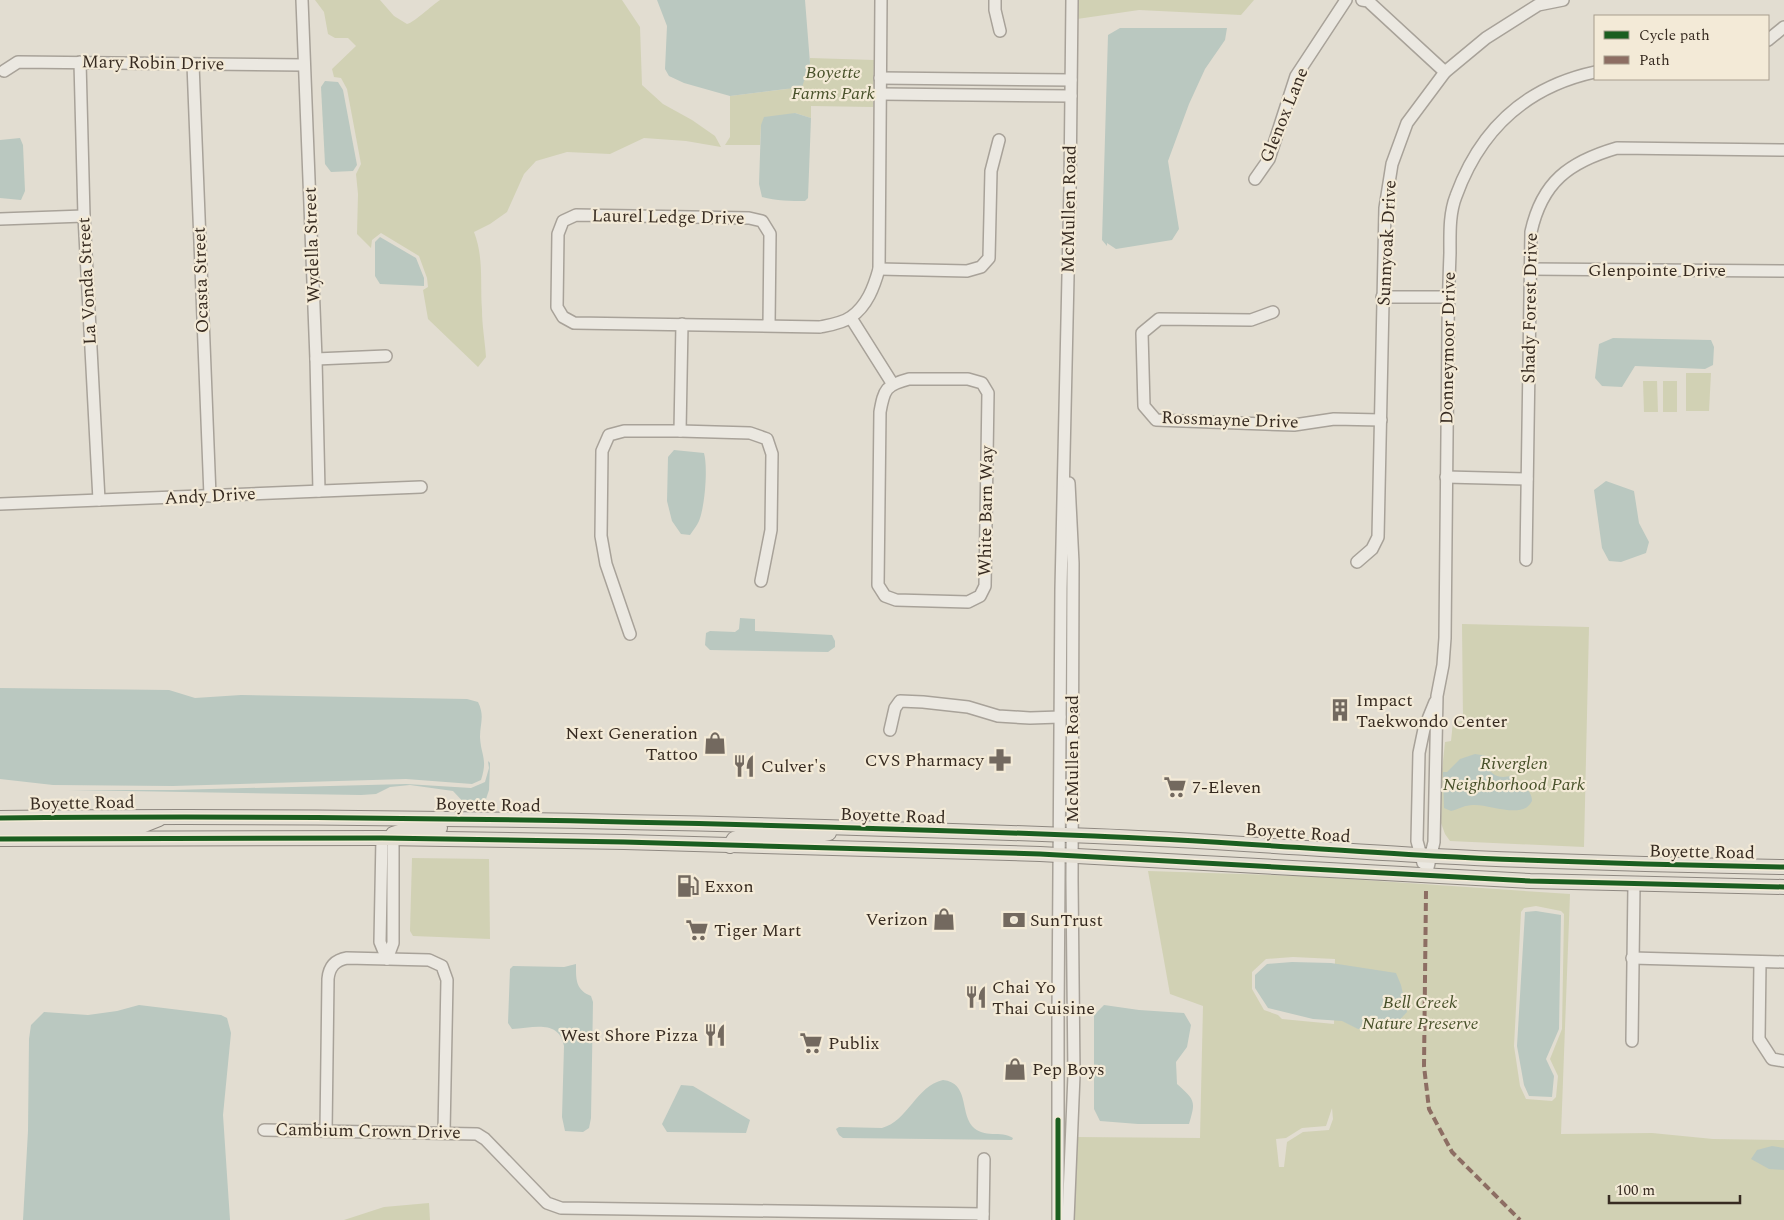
<svg xmlns="http://www.w3.org/2000/svg" width="1784" height="1220" viewBox="0 0 1784 1220" font-family="Spectral,serif">
	<style>
		.green { fill: #d1d1b4; fill-rule: evenodd }
		.water { fill: #bac8c0 }
		.lines { fill: none; stroke-linecap: round; stroke-linejoin: round }
		.minor-casing { stroke: #a8a299; stroke-width: 14 }
		.major-casing { stroke: #8e8880; stroke-width: 16 }
		.minor { stroke: #ebe8e1; stroke-width: 11 }
		.major { stroke: #e3ded3; stroke-width: 14 }
		.quiet { stroke: #8d6e63; stroke-width: 4; stroke-dasharray: 8 4; stroke-linecap: butt }
		.cycleway-casing { stroke: #f3ead7; stroke-width: 8 }
		.cycleway { stroke: #1b5e20; stroke-width: 5 }
		.labels { text-anchor: middle; dominant-baseline: central; stroke-width: 4.5; stroke-linejoin: round; paint-order: stroke }
		.street-label { font-size: 18px; fill: #372b21; stroke: #f3ead7 }
		.park-label { font-size: 18px; font-style: italic; fill: #48512a; stroke: #f3ead7 }
		.poi-label { font-size: 18px; fill: #372b21; stroke: #f3ead7; text-anchor: start }
	</style>
	<rect width="100%" height="100%" fill="#e2ddd1"/>
	<!-- green -->
	<g class="green">
		<path d="M 315,0 L 380,0 L 394,16 L 407,24 C 415,22 431,6 440,0 L 622,0 L 640,27 L 642,85 L 663,104 L 692,120 L 715,136 L 721,147 L 686,141 L 644,138 L 610,154 L 567,152 L 536,161 L 524,174 L 507,212 L 490,224 L 474,232 C 484,258 480,283 482,310 C 482,326 485,341 486,357 L 478,367 L 428,319 L 423,290 L 428,287 L 427,278 L 419,256 L 381,233 L 372,240 L 371,248 L 357,234 L 358,194 L 356,174 L 361,164 L 347,89 L 341,78 L 334,77 L 332,69 L 356,46 L 348,38 L 335,38 L 328,34 L 324,12 Z"/>
		<polygon points="1077,0 1254,0 1241,15 1139,10 1077,19"/>
		<polygon points="810,58 874,60 873,107 811,106 811,118 795,113 761,125 760,145 725,145 730,137 730,96 787,89 810,63"/>
		<polygon points="1686,373 1711,373 1709,411 1686,411"/>
		<polygon points="1643,381 1657,381 1658,412 1644,412"/>
		<rect x="1663" y="381" width="14" height="31"/>
		<polygon points="1462,624 1589,627 1584,847 1450,841 1445,834 1441,823 1442,771 1445,742 1451,741 1453,722 1463,721"/>
		<polygon points="412,858 489,859 490,939 413,936 410,931"/>
		<path d="M 1148,871 L 1304,876 L 1570,894 L 1561,1134 L 1652,1133 L 1713,1139 L 1784,1140 L 1784,1220 L 1072,1220 L 1075,1137 L 1200,1138 L 1203,1006 L 1170,994 ZM 1536,906 L 1561,911 L 1564,914 L 1562,1029 L 1550,1059 L 1558,1076 L 1556,1097 L 1552,1101 L 1526,1099 L 1520,1086 L 1514,1046 L 1521,912 L 1524,908 ZM 1293,957 L 1335,959 L 1334,1024 L 1282,1019 L 1278,1015 L 1264,1010 L 1252,989 L 1252,972 L 1266,959 ZM 1332,1108 L 1333,1119 L 1329,1130 L 1303,1132 L 1287,1142 L 1284,1167 L 1279,1167 L 1276,1139 L 1286,1138 L 1302,1128 L 1326,1126 Z"/>
		<polygon points="429,1203 430,1220 344,1220 384,1207"/>
	</g>
	<!-- water -->
	<g class="water">
		<polygon points="657,0 805,0 810,63 802,87 730,96 684,83 669,76 665,69 667,26"/>
		<polygon points="1120,28 1227,28 1225,40 1205,69 1189,104 1168,161 1179,229 1172,240 1116,249 1107,243 1107,246 1102,240 1108,35"/>
		<polygon points="325,81 338,82 343,90 357,165 353,171 331,172 325,164 321,87"/>
		<path d="M 795,113 L 811,118 L 808,198 L 805,201 C 791,201 776,201 762,197 L 759,184 L 761,125 L 764,117 Z"/>
		<polygon points="20,138 23,145 25,191 21,200 0,198 0,140"/>
		<polygon points="380,237 416,258 424,278 424,286 380,284 375,276 375,242"/>
		<polygon points="1613,338 1711,340 1714,347 1713,365 1705,369 1635,366 1622,387 1602,386 1595,378 1599,344"/>
		<path d="M 674,450 L 704,453 C 708,468 705,506 699,521 C 697,526 693,530 690,535 L 681,534 L 672,521 L 667,501 L 668,457 Z"/>
		<polygon points="1606,481 1634,491 1639,523 1649,542 1646,553 1621,562 1609,561 1602,548 1594,490"/>
		<polygon points="740,618 755,619 755,631 832,635 835,641 835,647 828,652 710,650 705,645 706,633 710,631 735,632 739,629"/>
		<path d="M 0,688 L 169,690 L 195,698 L 241,695 L 467,699 L 478,702 C 485,716 480,723 480,737 C 481,756 488,759 481,780 L 472,784 L 406,779 L 173,786 L 53,785 L 0,779 Z"/>
		<path d="M 1475,754 L 1487,756 C 1485,773 1498,781 1513,775 C 1518,785 1532,788 1532,801 C 1523,820 1490,804 1473,805 C 1465,805 1459,809 1451,811 L 1444,808 L 1443,772 L 1447,772 L 1460,759 Z"/>
		<polygon points="488,761 490,763 489,790 484,805 479,807 468,807 453,791 410,785 390,787 376,794 361,795 68,790 173,790 406,784 471,788 485,782 489,768"/>
		<polygon points="1536,911 1561,915 1559,1029 1546,1059 1554,1076 1552,1097 1529,1096 1524,1085 1517,1046 1525,912"/>
		<polygon points="1292,962 1331,963 1396,973 1401,985 1407,1012 1391,1029 1358,1029 1342,1021 1313,1019 1268,1008 1255,988 1255,975 1267,964"/>
		<path d="M 576,964 C 576,978 575,990 591,996 L 593,1002 L 591,1118 L 589,1128 L 583,1132 L 565,1131 L 562,1117 L 564,1046 C 559,1019 533,1028 512,1029 L 508,1023 L 510,969 L 513,966 L 564,967 Z"/>
		<polygon points="139,1005 221,1015 227,1018 231,1033 223,1115 230,1220 23,1220 28,1131 29,1039 31,1025 44,1012 88,1015 117,1011"/>
		<path d="M 1104,1005 L 1139,1010 L 1184,1013 L 1191,1025 L 1187,1047 L 1176,1062 L 1177,1084 C 1195,1100 1196,1101 1189,1124 L 1138,1124 L 1100,1121 L 1094,1109 L 1094,1015 Z"/>
		<path d="M 943,1080 C 969,1083 960,1111 972,1126 C 984,1139 1001,1130 1013,1138 L 1012,1140 L 843,1138 L 839,1135 L 836,1129 L 839,1127 L 882,1128 C 908,1121 916,1086 943,1080 Z"/>
		<polygon points="681,1085 693,1086 750,1120 746,1133 667,1132 662,1124"/>
		<polygon points="1772,1146 1784,1148 1784,1170 1769,1169 1751,1159 1757,1150"/>
	</g>
	<g class="lines">
		<defs>
			<g id="minor">
				<polyline points="302,0 316,359 319,491"/>
				<polyline points="995,0 995,10 1000,31"/>
				<polyline points="1362,0 1368,1 1445,72"/>
				<polyline points="1768,40 1784,27"/>
				<polyline points="80,62 84,216 99,500"/>
				<polyline points="193,64 210,496"/>
				<polyline points="4,71 18,62 304,65"/>
				<polyline points="880,78 1071,80"/>
				<polyline points="880,94 1071,96"/>
				<polyline points="1255,179 1269,159 1296,76 1346,0"/>
				<polyline points="0,219 84,216"/>
				<polyline points="879,269 967,271 981,267 989,258 991,171 999,140"/>
				<polyline points="1529,269 1784,271"/>
				<polyline points="1382,297 1448,297"/>
				<polyline points="1273,312 1251,320 1159,319 1142,333 1144,406 1156,420 1294,425 1334,419 1381,420"/>
				<polyline points="851,318 892,383"/>
				<path d="M 769,326 L 770,234 L 762,221 L 749,218 L 576,215 L 563,221 L 558,234 L 557,307 L 563,317 L 574,323 L 820,327 C 830,325 843,323 851,317 C 867,306 874,287 879,269 L 881,0"/>
				<polyline points="316,359 386,356"/>
				<path d="M 909,379 L 968,379 L 982,383 L 988,393 L 985,586 L 980,596 L 968,602 L 896,600 L 885,596 L 878,585 L 880,412 C 884,389 886,385 909,379 Z"/>
				<polyline points="680,431 682,324"/>
				<polyline points="1446,477 1527,479"/>
				<polyline points="0,504 421,487"/>
				<path d="M 1526,560 L 1531,232 C 1542,182 1569,162 1617,148 L 1784,150"/>
				<polyline points="1357,562 1372,549 1378,537 1385,208 1392,164 1407,123 1445,72 1486,38 1538,5 1563,0"/>
				<polyline points="630,634 606,564 601,536 602,451 609,435 624,431 680,431 750,433 767,439 772,454 771,530 761,581"/>
				<polyline points="890,730 895,708 900,701 923,702 968,707 998,716 1030,718 1060,717"/>
				<polyline points="382,838 380,942 387,959"/>
				<polyline points="1423,863 1417,841 1419,753 1424,729 1435,702"/>
				<path d="M 1426,876 L 1434,842 L 1437,696 L 1443,665 L 1445,638 C 1446,537 1447,436 1448,336 C 1448,308 1449,280 1450,253 C 1450,234 1449,214 1456,196 C 1480,130 1526,87 1595,72"/>
				<polyline points="1632,958 1784,962"/>
				<polyline points="387,959 393,943 393,838"/>
				<polyline points="1760,962 1759,1039 1772,1059 1784,1061"/>
				<polyline points="1632,1041 1634,885"/>
				<polyline points="264,1130 477,1134 485,1139 547,1203 561,1208 983,1214"/>
				<path d="M 326,1131 L 328,979 C 329,967 335,960 347,958 L 429,960 L 442,966 L 447,980 L 444,1132"/>
				<polyline points="983,1220 984,1159"/>
				<polyline points="1058,1220 1058,1017 1061,589 1070,187 1072,0"/>
				<polyline points="1068,1220 1074,1075 1072,880 1073,563 1069,483"/>
			</g>
			<g id="major">
				<path d="M 0,818 C 365,814 729,822 1094,836 C 1208,840 1321,850 1434,856 C 1551,862 1667,865 1784,867"/>
				<polyline points="0,829 129,828 139,827 159,819"/>
				<polyline points="393,834 409,829 440,828"/>
				<polyline points="0,839 382,838 624,842 1040,854 1530,881 1784,887"/>
				<polyline points="730,846 734,839 743,836 807,837 829,833"/>
			</g>
		</defs>
		<!-- minor casing -->
		<use href="#minor" class="minor-casing"/>
		<!-- major casing -->
		<use href="#major" class="major-casing"/>
		<!-- minor -->
		<use href="#minor" class="minor"/>
		<!-- major -->
		<use href="#major" class="major"/>
		<!-- quiet -->
		<polyline class="quiet" points="1426,891 1424,1066 1429,1109 1452,1152 1520,1220"/>
		<defs>
			<g id="cycleway">
				<path d="M 0,818 C 365,814 729,822 1094,836 C 1208,840 1321,850 1434,856 C 1551,862 1667,865 1784,867"/>
				<polyline points="0,839 382,838 624,842 1040,854 1530,881 1784,887"/>
				<polyline points="1058,1220 1058,1120"/>
			</g>
		</defs>
		<!-- cycleway casing -->
		<use href="#cycleway" class="cycleway-casing"/>
		<!-- cycleway -->
		<use href="#cycleway" class="cycleway"/>
	</g>
	<!-- icons -->
	<defs>
		<symbol id="building-bare" viewBox="-9 -9 18 18"><path d="M-4-6H4V6H1V3H-1V6H-4ZM-2.5-4.3h1.7v1.8h-1.7ZM.8-4.3h1.7v1.8H.8ZM-2.5-1h1.7V.8h-1.7ZM.8-1h1.7V.8H.8Z" fill="#73695f" stroke="#f3ead7" stroke-width="2.5" paint-order="stroke"/></symbol>
		<symbol id="shop-bare" viewBox="-9 -9 18 18"><path d="M-5-2.5h2.3a2.7 3.5 0 0 1 5.4 0H5L5.5 6h-11ZM-1.5-2.5h3a1.5 2.3 0 0 0-3 0Z" fill="#73695f" stroke="#f3ead7" stroke-width="2.5" paint-order="stroke"/></symbol>
		<symbol id="pharmacy-bare" viewBox="-9 -9 18 18"><path d="M-2-6h4v4h4v4h-4v4h-4v-4h-4v-4h4Z" fill="#73695f" stroke="#f3ead7" stroke-width="2.5" paint-order="stroke"/></symbol>
		<symbol id="restaurant-bare" viewBox="-9 -9 18 18"><path d="M-5-6h1v4h1v-4h1v4h1v-4h1v5L-1.5 .5V6h-2V.5L-5-1ZM5-6V6H3V1.5H1.5Q1.5-4 5-6Z" fill="#73695f" stroke="#f3ead7" stroke-width="2.5" paint-order="stroke"/></symbol>
		<symbol id="supermarket-bare" viewBox="-9 -9 18 18"><path d="M-6-5.5h2.5l.6 2H6L4.5 2H-2.5L-4.4-4H-6ZM-1.5 3.2a1.3 1.3 0 1 0 .1 0ZM3 3.2a1.3 1.3 0 1 0 .1 0Z" fill="#73695f" stroke="#f3ead7" stroke-width="2.5" paint-order="stroke"/></symbol>
		<symbol id="fuel-bare" viewBox="-9 -9 18 18"><path d="M-5.5-6h7V0h2V4h1.3V-2.5L3-4.5l.8-.8L6-3V5H2.5V1h-1V6h-7ZM-4.2-4.7v3.2H.2V-4.7Z" fill="#73695f" stroke="#f3ead7" stroke-width="2.5" paint-order="stroke"/></symbol>
		<symbol id="bank-bare" viewBox="-9 -9 18 18"><path d="M-6-4H6V4H-6ZM0-2.3a2.3 2.3 0 1 0 0 4.6a2.3 2.3 0 1 0 0-4.6Z" fill="#73695f" stroke="#f3ead7" stroke-width="2.5" paint-order="stroke"/></symbol>
	</defs>
	<g fill-rule="evenodd">
		<use href="#building-bare" x="1324" y="694" width="32" height="32"/>
		<use href="#shop-bare" x="699" y="727" width="32" height="32"/>
		<use href="#pharmacy-bare" x="984" y="744" width="32" height="32"/>
		<use href="#restaurant-bare" x="728" y="750" width="32" height="32"/>
		<use href="#supermarket-bare" x="1159" y="771" width="32" height="32"/>
		<use href="#fuel-bare" x="672" y="870" width="32" height="32"/>
		<use href="#shop-bare" x="928" y="903" width="32" height="32"/>
		<use href="#bank-bare" x="998" y="904" width="32" height="32"/>
		<use href="#supermarket-bare" x="681" y="914" width="32" height="32"/>
		<use href="#restaurant-bare" x="960" y="981" width="32" height="32"/>
		<use href="#restaurant-bare" x="699" y="1019" width="32" height="32"/>
		<use href="#supermarket-bare" x="795" y="1027" width="32" height="32"/>
		<use href="#shop-bare" x="999" y="1053" width="32" height="32"/>
	</g>
	<g class="labels">
		<!-- street labels -->
		<g class="street-label">
			<text transform="translate(153 63) rotate(1)">Mary Robin Drive</text>
			<text transform="translate(1284 115) rotate(-68)">Glenox Lane</text>
			<text transform="translate(1069 209) rotate(-89)">McMullen Road</text>
			<text transform="translate(668 217) rotate(1)">Laurel Ledge Drive</text>
			<text transform="translate(1387 243) rotate(-87)">Sunnyoak Drive</text>
			<text transform="translate(312 245) rotate(-92)">Wydella Street</text>
			<text x="1657" y="270">Glenpointe Drive</text>
			<text transform="translate(201 280) rotate(-92)">Ocasta Street</text>
			<text transform="translate(87 281) rotate(-93)">La Vonda Street</text>
			<text transform="translate(1530 308) rotate(-89)">Shady Forest Drive</text>
			<text transform="translate(1448 348) rotate(-89)">Donneymoor Drive</text>
			<text transform="translate(1230 420) rotate(2)">Rossmayne Drive</text>
			<text transform="translate(210 496) rotate(-3)">Andy Drive</text>
			<text transform="translate(986 511) rotate(-89)">White Barn Way</text>
			<text transform="translate(1072 759) rotate(-90)">McMullen Road</text>
			<text transform="translate(82 803) rotate(-1)">Boyette Road</text>
			<text transform="translate(488 805) rotate(1)">Boyette Road</text>
			<text transform="translate(893 816) rotate(2)">Boyette Road</text>
			<text transform="translate(1298 833) rotate(4)">Boyette Road</text>
			<text transform="translate(1702 852) rotate(1)">Boyette Road</text>
			<text transform="translate(368 1131) rotate(1)">Cambium Crown Drive</text>
		</g>
		<!-- park labels -->
		<g class="park-label">
			<text x="833" y="72">Boyette<tspan x="833" dy="21">Farms Park</tspan></text>
			<text x="1514" y="763">Riverglen<tspan x="1514" dy="21">Neighborhood Park</tspan></text>
			<text x="1420" y="1002">Bell Creek<tspan x="1420" dy="21">Nature Preserve</tspan></text>
		</g>
		<!-- poi labels -->
		<g class="poi-label">
			<text x="1356" y="700">Impact<tspan x="1356" dy="21">Taekwondo Center</tspan></text>
			<text x="698" y="733" text-anchor="end">Next Generation<tspan x="698" dy="21">Tattoo</tspan></text>
			<text x="984" y="760" text-anchor="end">CVS Pharmacy</text>
			<text x="761" y="766">Culver's</text>
			<text x="1192" y="787">7-Eleven</text>
			<text x="704" y="886">Exxon</text>
			<text x="928" y="919" text-anchor="end">Verizon</text>
			<text x="1030" y="920">SunTrust</text>
			<text x="714" y="930">Tiger Mart</text>
			<text x="992" y="987">Chai Yo<tspan x="992" dy="21">Thai Cuisine</tspan></text>
			<text x="698" y="1035" text-anchor="end">West Shore Pizza</text>
			<text x="828" y="1043">Publix</text>
			<text x="1032" y="1069">Pep Boys</text>
		</g>
	</g>
	<!-- legend -->
	<rect x="1594" y="15" width="175" height="65" fill="#f3ead7" stroke="#a89e8e"/>
	<rect x="1604" y="31" width="25" height="8" fill="#1b5e20" stroke="#a89e8e"/>
	<text x="1639" y="40" font-size="15" fill="#372b21">Cycle path</text>
	<rect x="1604" y="56" width="25" height="8" fill="#8d6e63" stroke="#a89e8e"/>
	<text x="1639" y="65" font-size="15" fill="#372b21">Path</text>
	<!-- scale -->
	<path d="M1609 1195v8h131v-8" fill="none" stroke="#372b21" stroke-width="2.5"/>
	<text x="1616" y="1195" font-size="15" fill="#372b21" stroke="#f3ead7" stroke-width="4" paint-order="stroke">100 m</text>
</svg>
